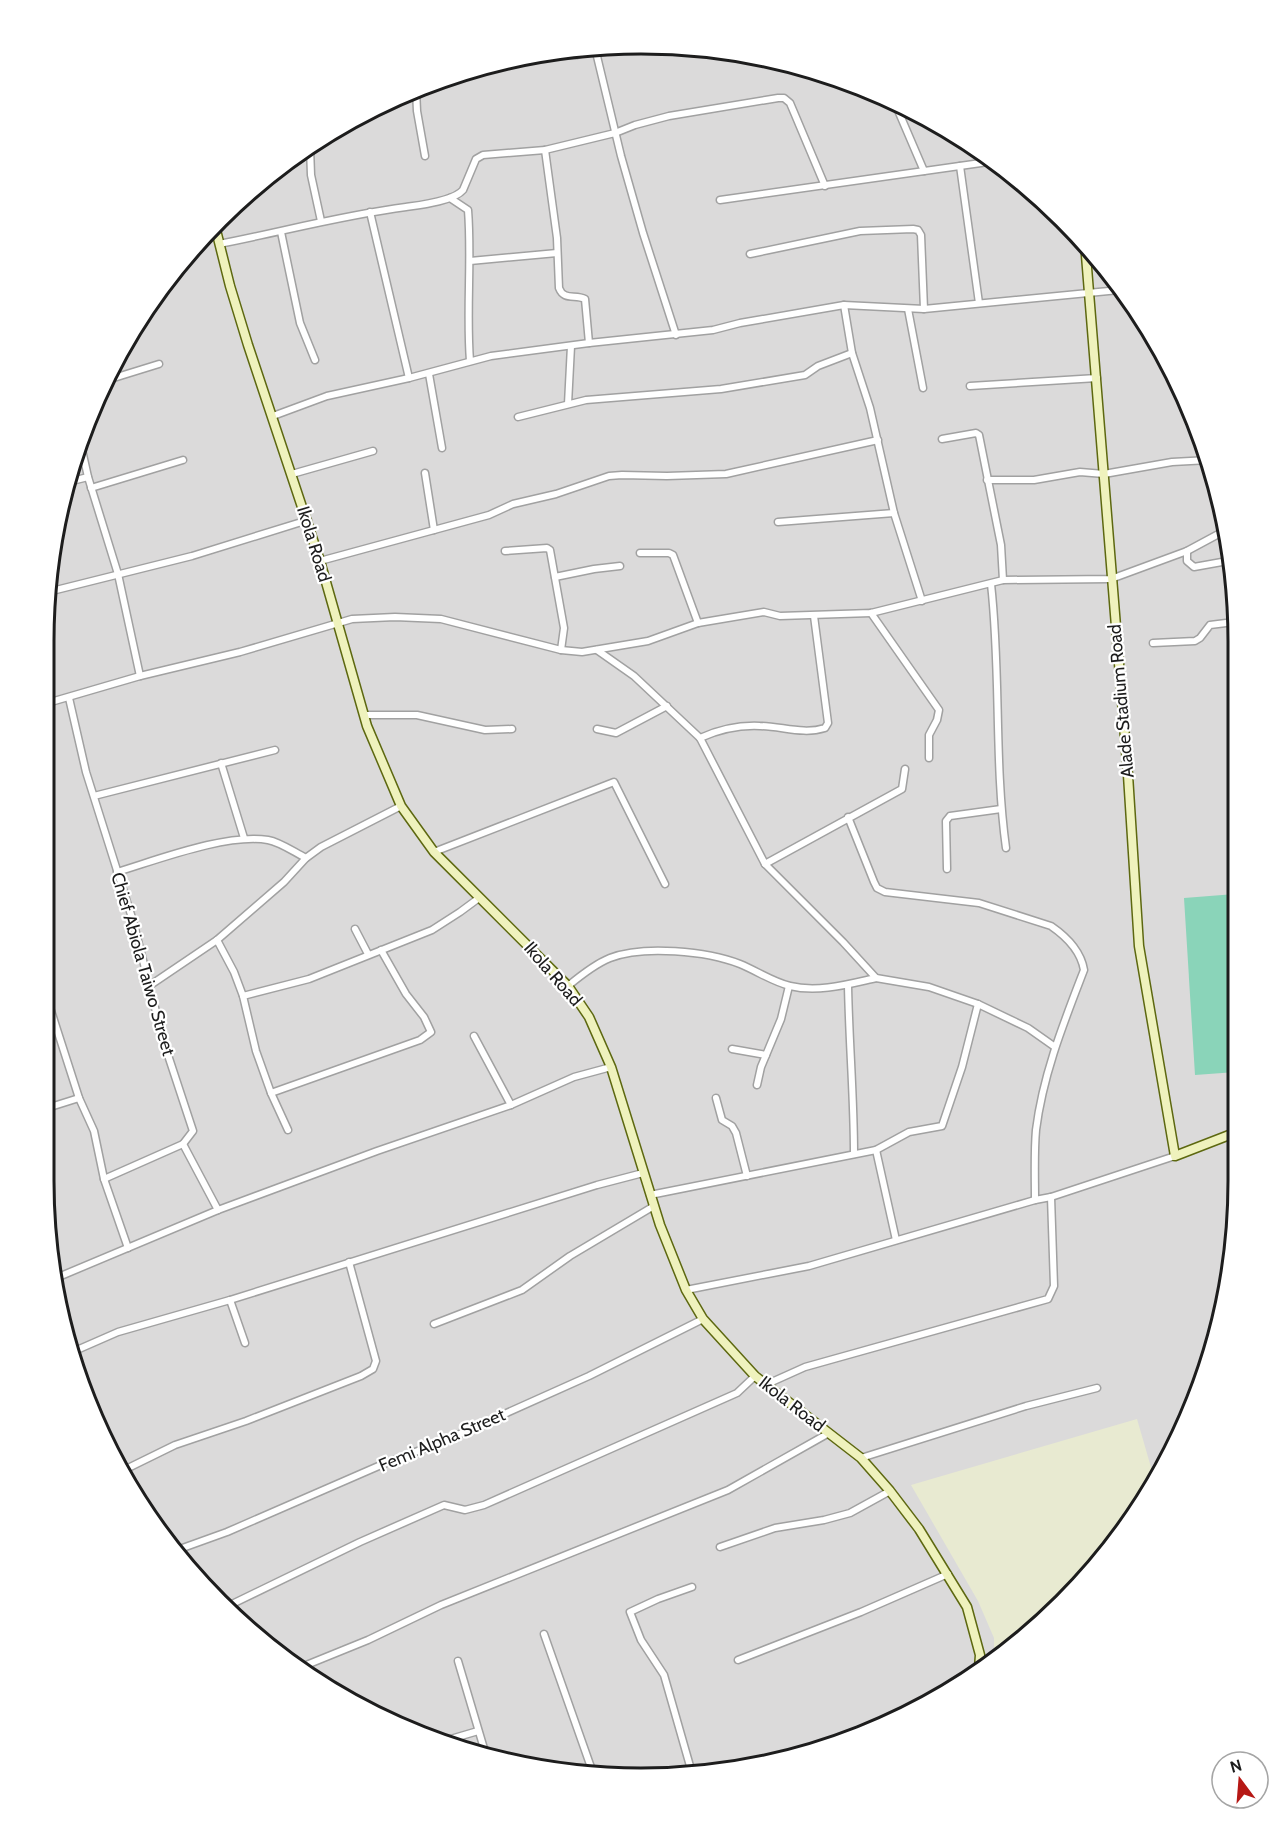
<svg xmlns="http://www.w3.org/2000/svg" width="1282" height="1822" viewBox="0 0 1282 1822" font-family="Cabin,sans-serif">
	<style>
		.residential { fill: #dbdada }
		.farmland { fill: #e8ead1 }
		.pitch { fill: #8ad4b9 }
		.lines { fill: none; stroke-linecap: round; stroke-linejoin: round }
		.street-casing { stroke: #a1a1a1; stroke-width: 9 }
		.secondary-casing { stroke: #5d6810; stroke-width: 11 }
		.street { stroke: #fff; stroke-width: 6 }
		.secondary { stroke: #eff2bd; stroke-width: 8 }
		.labels { text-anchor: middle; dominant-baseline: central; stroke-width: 4.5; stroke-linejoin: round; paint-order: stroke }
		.street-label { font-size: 18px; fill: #1d1d1d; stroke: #fff }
		.rim { fill: none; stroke: #1d1d1d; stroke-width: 3 }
	</style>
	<rect width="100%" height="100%" fill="#edeae4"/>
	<!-- residential -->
	<polygon class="residential" points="680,45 795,64 905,105 1004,167 1090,247 1177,377 1207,449 1233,563 1237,1220 1218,1335 1177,1445 1115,1544 1035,1630 905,1717 833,1747 719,1773 563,1773 412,1733 342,1698 247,1630 144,1513 89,1410 64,1336 44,1181 44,641 55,524 89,413 123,343 167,277 247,192 342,124 449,75 563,49"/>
	<!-- farmland -->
	<polygon class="farmland" points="1137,1419 1155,1481 1115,1544 1035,1630 994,1658 994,1638 978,1601 911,1485"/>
	<!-- pitch -->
	<polygon class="pitch" points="1235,894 1236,1072 1195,1075 1184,898"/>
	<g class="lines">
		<defs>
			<g id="street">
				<polyline points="620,47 669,50 702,48"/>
				<polyline points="595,48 621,156 643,233 676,335"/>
				<polyline points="525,57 577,55 600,48 613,47"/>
				<polyline points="416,90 417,111 425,156"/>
				<polyline points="894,101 924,171"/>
				<polyline points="362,115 371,114"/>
				<polyline points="310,147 311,175 321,221"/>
				<path d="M 545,150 L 557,238 L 559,288 C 564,301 575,294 585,299 L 589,343"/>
				<polyline points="960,166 979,303"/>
				<path d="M 450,198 L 468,210 C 472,260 466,311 470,361"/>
				<polyline points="720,200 995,161"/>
				<polyline points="370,212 409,378"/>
				<polyline points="281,232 300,323 315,360"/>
				<path d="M 219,244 C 281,232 343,215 406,207 C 420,205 454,201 463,190 L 476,159 L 483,155 L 545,150 L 615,133 L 635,125 L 669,116 L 778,98 L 784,98 L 790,103 L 825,186"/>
				<polyline points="750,254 860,231 913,229 918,230 921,235 924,309"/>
				<polyline points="470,261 557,253"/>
				<polyline points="844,305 852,353 870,408 894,513 922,601"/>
				<polyline points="908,309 923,388"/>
				<polyline points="429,374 442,448"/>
				<polyline points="104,381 159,364"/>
				<polyline points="970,386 1097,378"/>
				<polyline points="568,404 571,346"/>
				<polyline points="273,416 327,396 409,378 491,356 589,343 713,330 740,323 844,305 924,309 1119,290"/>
				<polyline points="518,417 586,400 721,389 805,375 818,366 852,353"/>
				<polyline points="942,439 976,433 979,435 1001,545 1003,580"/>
				<polyline points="80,441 88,477 118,574 140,676"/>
				<polyline points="425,473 434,530"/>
				<polyline points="292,474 373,451"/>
				<polyline points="987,480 1034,480 1080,472 1104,474 1172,462 1209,460"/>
				<polyline points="68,482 88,477"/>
				<polyline points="91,488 183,460"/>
				<polyline points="778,522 894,513"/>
				<polyline points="505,551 547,548 550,550 564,628 561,650"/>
				<polyline points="1187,551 1187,561 1194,567 1233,560"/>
				<polyline points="640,553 669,553 673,555 698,623"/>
				<polyline points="320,561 489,515 513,504 556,494 609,476 622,475 667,476 726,474 878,440"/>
				<polyline points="555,577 594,569 620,566"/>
				<path d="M 991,584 C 1001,672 994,761 1006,848"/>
				<polyline points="48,592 192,556 308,520"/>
				<polyline points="871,613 939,710 937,720 929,735 929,758"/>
				<polyline points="1153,643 1195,641 1200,638 1210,625 1234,622"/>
				<path d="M 597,650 L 634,676 L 700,738 C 718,730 740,725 760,726 C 781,726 803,735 825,728 L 828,723 L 814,616"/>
				<polyline points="69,698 86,772 133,921 164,1043 193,1131 183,1144 104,1179"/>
				<polyline points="44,704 140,676 240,652 352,619 395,617 441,619 561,650 582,652 648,641 698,623 764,612 780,616 871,613 1003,580 1111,579 1187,551 1226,530"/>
				<polyline points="364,715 417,715 485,730 512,729"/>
				<polyline points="597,729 616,733 667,706"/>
				<polyline points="700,738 765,864 843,942 876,978 929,987 978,1004 1028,1028 1055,1047"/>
				<polyline points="221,763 244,838"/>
				<polyline points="94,796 275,750"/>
				<path d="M 848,817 L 874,882 L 877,888 L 885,892 L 979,903 L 1051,926 C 1067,937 1081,952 1084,970 C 1064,1022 1043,1074 1036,1130 C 1034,1153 1035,1177 1035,1200"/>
				<polyline points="434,852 614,782 665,884"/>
				<polyline points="765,864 902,789 905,769"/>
				<polyline points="947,869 946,821 950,816 1001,809"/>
				<path d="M 117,872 C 157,860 227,833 268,840 C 280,842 294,852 306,858"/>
				<polyline points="355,929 368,954"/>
				<polyline points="217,940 234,972 243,996 256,1051 271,1093 288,1130"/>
				<path d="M 848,985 C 849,1042 854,1097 854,1154"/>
				<polyline points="149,986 217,940 284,882 306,858 321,847 401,806"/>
				<path d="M 568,986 C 580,976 595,964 610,958 C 643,945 707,951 740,964 C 757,971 773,982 790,986 C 818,993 849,984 876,978"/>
				<polyline points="44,989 79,1098 94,1131 104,1179 128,1248"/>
				<polyline points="243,996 309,979 432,930 460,912 479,898"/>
				<polyline points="474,1036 511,1105"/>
				<polyline points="732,1049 766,1055"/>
				<polyline points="757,1085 761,1067 781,1019 789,986"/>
				<polyline points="271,1093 420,1040 431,1032 424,1017 406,994 381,950"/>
				<polyline points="716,1098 722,1120 732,1126 736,1133 747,1176"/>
				<polyline points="44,1109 79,1098"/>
				<polyline points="183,1144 218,1210"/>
				<polyline points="876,1150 896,1240"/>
				<polyline points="650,1195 876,1150 909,1132 942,1126 962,1067 978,1004"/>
				<polyline points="56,1278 218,1210 377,1151 511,1105 574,1077 611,1067"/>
				<polyline points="686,1290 809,1266 1035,1200 1051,1197 1175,1156"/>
				<polyline points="230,1300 245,1343"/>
				<polyline points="434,1324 522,1290 570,1256 654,1206"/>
				<polyline points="70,1353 118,1332 230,1300 597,1185 643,1173"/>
				<polyline points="765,1385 805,1367 1048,1299 1054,1286 1051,1197"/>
				<polyline points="861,1458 1026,1406 1097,1388"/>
				<polyline points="122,1471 175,1445 246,1421 361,1376 373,1369 376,1361 349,1262"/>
				<polyline points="720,1547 775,1528 824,1520 850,1513 890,1491"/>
				<polyline points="177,1550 227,1532 381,1465 444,1441 589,1376 703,1319"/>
				<polyline points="692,1587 658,1599 630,1612 641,1640 664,1675 692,1773"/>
				<polyline points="226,1607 360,1542 444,1505 465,1510 484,1505 737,1393 755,1376"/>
				<polyline points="544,1634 593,1773"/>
				<polyline points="738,1660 861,1612 948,1574"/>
				<polyline points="458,1661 485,1752"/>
				<polyline points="299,1668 368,1640 441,1605 728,1490 829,1433"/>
				<polyline points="444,1741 478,1731"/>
			</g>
			<g id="secondary">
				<polyline points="215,226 230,286 248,345 320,561 367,726 401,806 434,852 568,986 589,1017 611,1067 660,1225 686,1290 703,1319 755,1376 861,1458 890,1491 919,1529 967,1607 980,1655 979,1668"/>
				<polyline points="1085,243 1128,775 1139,946 1175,1156 1237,1132"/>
			</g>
		</defs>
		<!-- street casing -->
		<use href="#street" class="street-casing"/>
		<!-- secondary casing -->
		<use href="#secondary" class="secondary-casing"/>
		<!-- street -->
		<use href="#street" class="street"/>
		<!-- secondary -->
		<use href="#secondary" class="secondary"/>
	</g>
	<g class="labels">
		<!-- street labels -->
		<g class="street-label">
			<text transform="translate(314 544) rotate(73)">Ikola Road</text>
			<text transform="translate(1121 701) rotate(-95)">Alade Stadium Road</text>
			<text transform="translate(143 964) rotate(74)">Chief Abiola Taiwo Street</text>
			<text transform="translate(553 974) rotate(49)">Ikola Road</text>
			<text transform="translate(792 1404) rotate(38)">Ikola Road</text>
			<text transform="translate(442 1440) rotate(-23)">Femi Alpha Street</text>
		</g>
	</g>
	<!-- crop -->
	<path d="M0 0H1282V1822H0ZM641 54H641A587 587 0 0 1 1228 641V1181A587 587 0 0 1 641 1768H641A587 587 0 0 1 54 1181V641A587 587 0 0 1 641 54Z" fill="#fff" fill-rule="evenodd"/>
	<path class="rim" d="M641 54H641A587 587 0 0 1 1228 641V1181A587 587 0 0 1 641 1768H641A587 587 0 0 1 54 1181V641A587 587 0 0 1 641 54Z"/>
	<!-- north arrow -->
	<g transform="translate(1240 1780) rotate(344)"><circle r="28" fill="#ffffff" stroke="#a5a5a5" stroke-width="1.5"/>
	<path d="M0-4.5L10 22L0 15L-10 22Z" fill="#b61815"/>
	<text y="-9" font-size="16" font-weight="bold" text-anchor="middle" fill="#1d1d1d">N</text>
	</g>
</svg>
